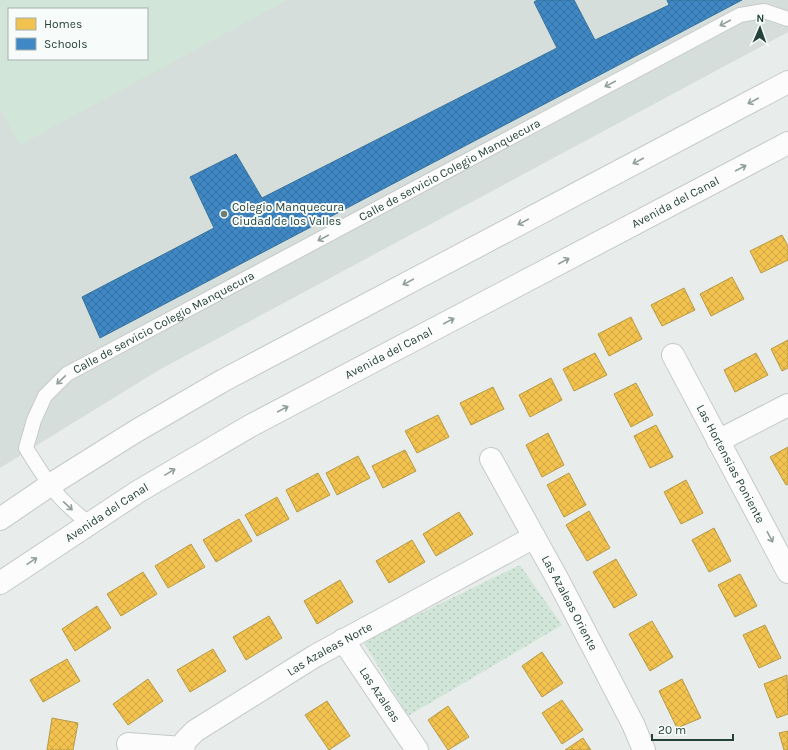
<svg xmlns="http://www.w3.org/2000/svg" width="788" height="750" viewBox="0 0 788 750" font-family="Karla,sans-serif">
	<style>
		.built { fill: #d6dedb; fill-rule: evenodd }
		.grass { fill: url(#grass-dots) }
		.garden { fill: #d1e6d8; fill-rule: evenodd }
		.homes { fill: url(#homes-cross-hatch); stroke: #b49b48 }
		.schools { fill: url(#schools-cross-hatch); stroke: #37739b }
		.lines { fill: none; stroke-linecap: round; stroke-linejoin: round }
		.service-casing { stroke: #c5cac8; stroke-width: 16 }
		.minor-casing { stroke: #c5cac8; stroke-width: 24 }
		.tertiary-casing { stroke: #c5cac8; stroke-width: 24 }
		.service { stroke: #fcfcfc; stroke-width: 14 }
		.minor { stroke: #fcfcfc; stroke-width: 22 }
		.tertiary { stroke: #fcfcfc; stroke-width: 22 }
		.oneway { stroke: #909f9b }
		.poi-dot { fill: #697e78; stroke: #f7fbf9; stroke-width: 1.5 }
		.labels { text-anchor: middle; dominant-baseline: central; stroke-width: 4; stroke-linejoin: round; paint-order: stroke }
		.street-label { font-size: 12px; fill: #24423a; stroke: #f7fbf9 }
		.poi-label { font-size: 12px; fill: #24423a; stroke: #f7fbf9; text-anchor: start }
	</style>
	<defs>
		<pattern id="grass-dots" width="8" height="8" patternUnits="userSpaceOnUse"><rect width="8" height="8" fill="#d1e6d8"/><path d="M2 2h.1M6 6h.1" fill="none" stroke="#b3c6ba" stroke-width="1.8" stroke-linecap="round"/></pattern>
		<pattern id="homes-cross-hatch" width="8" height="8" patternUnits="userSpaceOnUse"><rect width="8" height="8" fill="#f2c14e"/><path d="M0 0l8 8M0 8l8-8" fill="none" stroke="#cfa745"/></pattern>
		<pattern id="schools-cross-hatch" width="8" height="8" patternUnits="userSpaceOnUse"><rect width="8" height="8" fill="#3f88c5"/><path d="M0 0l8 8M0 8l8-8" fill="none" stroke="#3571a1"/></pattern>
	</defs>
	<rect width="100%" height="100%" fill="#e8edeb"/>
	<!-- built -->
	<path class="built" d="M 0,0 L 788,0 L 788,32 L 159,370 L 0,468 ZM 9,9 L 147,9 L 147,59 L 9,59 Z"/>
	<!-- grass -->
	<polygon class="grass" points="520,565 562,625 408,716 363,641"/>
	<!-- garden -->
	<path class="garden" d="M 0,0 L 287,0 L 20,145 L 0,109 ZM 9,9 L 147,9 L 147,59 L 9,59 Z"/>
	<!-- homes -->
	<g class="homes">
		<polygon points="782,235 788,246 788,260 761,273 750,251"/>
		<polygon points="732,277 744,299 711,316 700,294"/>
		<polygon points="684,288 695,310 662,326 651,305"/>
		<polygon points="631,317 642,339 609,356 598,334"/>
		<polygon points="788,340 788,368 782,371 771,349"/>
		<polygon points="595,353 607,375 574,391 563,369"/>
		<polygon points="756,353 768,375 735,392 724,370"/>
		<polygon points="551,378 562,400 530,417 519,395"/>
		<polygon points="636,383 653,415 631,427 614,394"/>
		<polygon points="493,387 504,409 471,425 460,403"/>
		<polygon points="438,415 449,437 417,453 405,431"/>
		<polygon points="656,425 673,457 650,468 634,436"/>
		<polygon points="548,433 564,465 542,477 526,445"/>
		<polygon points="788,447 788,484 786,485 770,457"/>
		<polygon points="405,450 416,471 383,488 372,466"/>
		<polygon points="358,456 370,478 337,495 326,473"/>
		<polygon points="318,473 330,495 297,512 286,490"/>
		<polygon points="569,473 586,505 564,517 547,485"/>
		<polygon points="686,480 703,513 681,524 664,492"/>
		<polygon points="277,497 289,519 257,536 245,515"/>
		<polygon points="589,511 610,548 587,561 566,525"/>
		<polygon points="459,512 473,534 436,556 423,534"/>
		<polygon points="239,519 252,541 216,562 203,540"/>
		<polygon points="714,528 731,561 709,572 692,540"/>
		<polygon points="412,540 425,562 389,583 376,561"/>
		<polygon points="191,544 205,567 168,588 155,566"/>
		<polygon points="616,559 637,595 614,608 593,572"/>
		<polygon points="143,572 157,594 121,616 107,594"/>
		<polygon points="740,574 757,606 735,617 718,585"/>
		<polygon points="340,580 353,602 317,624 304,601"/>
		<polygon points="97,606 111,628 75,651 62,629"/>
		<polygon points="269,616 282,638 246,660 233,637"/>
		<polygon points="652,621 673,657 650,671 629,634"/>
		<polygon points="765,625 781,658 759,668 743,635"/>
		<polygon points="213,649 226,671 190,692 177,670"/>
		<polygon points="542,652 563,683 542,697 522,666"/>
		<polygon points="67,659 80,681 43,702 30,680"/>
		<polygon points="787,675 788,714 777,718 764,684"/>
		<polygon points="148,679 163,701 128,725 113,704"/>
		<polygon points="682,679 701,718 677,728 659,691"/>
		<polygon points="562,700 583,730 562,744 542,713"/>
		<polygon points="327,701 350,736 329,750 305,715"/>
		<polygon points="448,706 469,737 448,750 428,720"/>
		<polygon points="52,718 78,723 73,750 47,750"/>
		<polygon points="788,731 788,750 784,750 779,733"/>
		<polygon points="583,738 591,750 565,750"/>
	</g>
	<!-- schools -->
	<polygon class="schools" points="537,0 574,0 595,40 669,5 667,0 742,0 100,338 82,297 214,228 190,177 236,154 262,198 557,48 534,2"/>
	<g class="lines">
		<defs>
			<g id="service">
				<path id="s1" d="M 89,523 C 57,500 46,480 26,448 L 34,420 L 45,396 L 67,374 L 740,15 L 764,11 L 788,19"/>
			</g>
			<g id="minor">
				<path id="s2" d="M 673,355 L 788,572"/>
				<polyline points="718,441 788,405"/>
				<path id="s3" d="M 491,459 L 558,580 L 633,724 L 644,750"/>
				<path id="s4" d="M 343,640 L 417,750"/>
				<polyline points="128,744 183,748"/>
				<path id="s5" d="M 183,750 L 185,741 L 195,731 L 315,656 L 534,537"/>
			</g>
			<g id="tertiary">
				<polyline points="0,519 50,485 136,431 224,380 788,82"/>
				<path id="s6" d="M 0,583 L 139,491 L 250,426 L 788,143"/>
			</g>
		</defs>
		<!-- service casing -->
		<use href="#service" class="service-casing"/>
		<!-- minor casing -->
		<use href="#minor" class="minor-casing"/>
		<!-- tertiary casing -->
		<use href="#tertiary" class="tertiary-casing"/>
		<!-- service -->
		<use href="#service" class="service"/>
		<!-- minor -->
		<use href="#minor" class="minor"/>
		<!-- tertiary -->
		<use href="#tertiary" class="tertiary"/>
	</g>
	<!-- one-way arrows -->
	<defs><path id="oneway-shaft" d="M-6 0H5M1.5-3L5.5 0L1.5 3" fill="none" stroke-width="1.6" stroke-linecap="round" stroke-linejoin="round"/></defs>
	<g class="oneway">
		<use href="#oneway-shaft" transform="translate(725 23) rotate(152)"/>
		<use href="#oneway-shaft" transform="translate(610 84) rotate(152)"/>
		<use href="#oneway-shaft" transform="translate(753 101) rotate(152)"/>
		<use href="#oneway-shaft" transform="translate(638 161) rotate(152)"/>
		<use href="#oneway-shaft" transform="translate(741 168) rotate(-28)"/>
		<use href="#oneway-shaft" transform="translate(523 222) rotate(152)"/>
		<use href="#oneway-shaft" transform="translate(323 238) rotate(152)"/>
		<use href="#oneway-shaft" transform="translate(564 261) rotate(-28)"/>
		<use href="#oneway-shaft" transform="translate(408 282) rotate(152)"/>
		<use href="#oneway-shaft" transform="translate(449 321) rotate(-28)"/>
		<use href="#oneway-shaft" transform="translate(61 380) rotate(136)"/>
		<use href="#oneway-shaft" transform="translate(283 409) rotate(-28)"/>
		<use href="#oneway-shaft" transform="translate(170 472) rotate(-31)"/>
		<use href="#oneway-shaft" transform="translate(68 506) rotate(43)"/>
		<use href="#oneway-shaft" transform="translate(770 537) rotate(62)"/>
		<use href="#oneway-shaft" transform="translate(32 561) rotate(-34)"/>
	</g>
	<!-- markers -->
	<circle class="poi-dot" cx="224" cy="214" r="4"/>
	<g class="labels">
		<!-- street labels -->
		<g class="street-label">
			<text stroke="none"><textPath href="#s1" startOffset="619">Calle de servicio Colegio Manquecura</textPath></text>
			<text stroke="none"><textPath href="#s6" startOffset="776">Avenida del Canal</textPath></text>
			<text stroke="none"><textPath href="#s1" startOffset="295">Calle de servicio Colegio Manquecura</textPath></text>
			<text stroke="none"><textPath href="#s6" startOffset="452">Avenida del Canal</textPath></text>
			<text stroke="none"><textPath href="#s2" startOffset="123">Las Hortensias Poniente</textPath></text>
			<text stroke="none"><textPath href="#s6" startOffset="128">Avenida del Canal</textPath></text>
			<text stroke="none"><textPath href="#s3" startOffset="164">Las Azaleas Oriente</textPath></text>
			<text stroke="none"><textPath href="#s5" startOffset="181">Las Azaleas Norte</textPath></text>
			<text stroke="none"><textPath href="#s4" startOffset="66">Las Azaleas</textPath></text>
		</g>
		<!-- poi labels -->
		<g class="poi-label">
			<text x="232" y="207">Colegio Manquecura<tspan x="232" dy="14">Ciudad de los Valles</tspan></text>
		</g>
	</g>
	<!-- legend -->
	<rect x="8" y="8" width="140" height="52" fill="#f7fbf9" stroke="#a3b1ad"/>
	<rect x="16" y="18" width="20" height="12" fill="#f2c14e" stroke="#a3b1ad"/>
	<text x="44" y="28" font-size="12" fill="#24423a">Homes</text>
	<rect x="16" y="38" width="20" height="12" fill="#3f88c5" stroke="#a3b1ad"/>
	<text x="44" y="48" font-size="12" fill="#24423a">Schools</text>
	<!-- north arrow -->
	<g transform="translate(760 28) rotate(2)" stroke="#f7fbf9" stroke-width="3" paint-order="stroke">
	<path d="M0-3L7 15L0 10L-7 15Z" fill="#24423a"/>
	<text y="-6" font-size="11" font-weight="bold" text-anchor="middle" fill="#24423a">N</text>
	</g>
	<!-- scale -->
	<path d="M652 734v6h81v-6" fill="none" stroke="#24423a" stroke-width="2"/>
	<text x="658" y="734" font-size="12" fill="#24423a" stroke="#f7fbf9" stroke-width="3" paint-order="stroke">20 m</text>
</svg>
